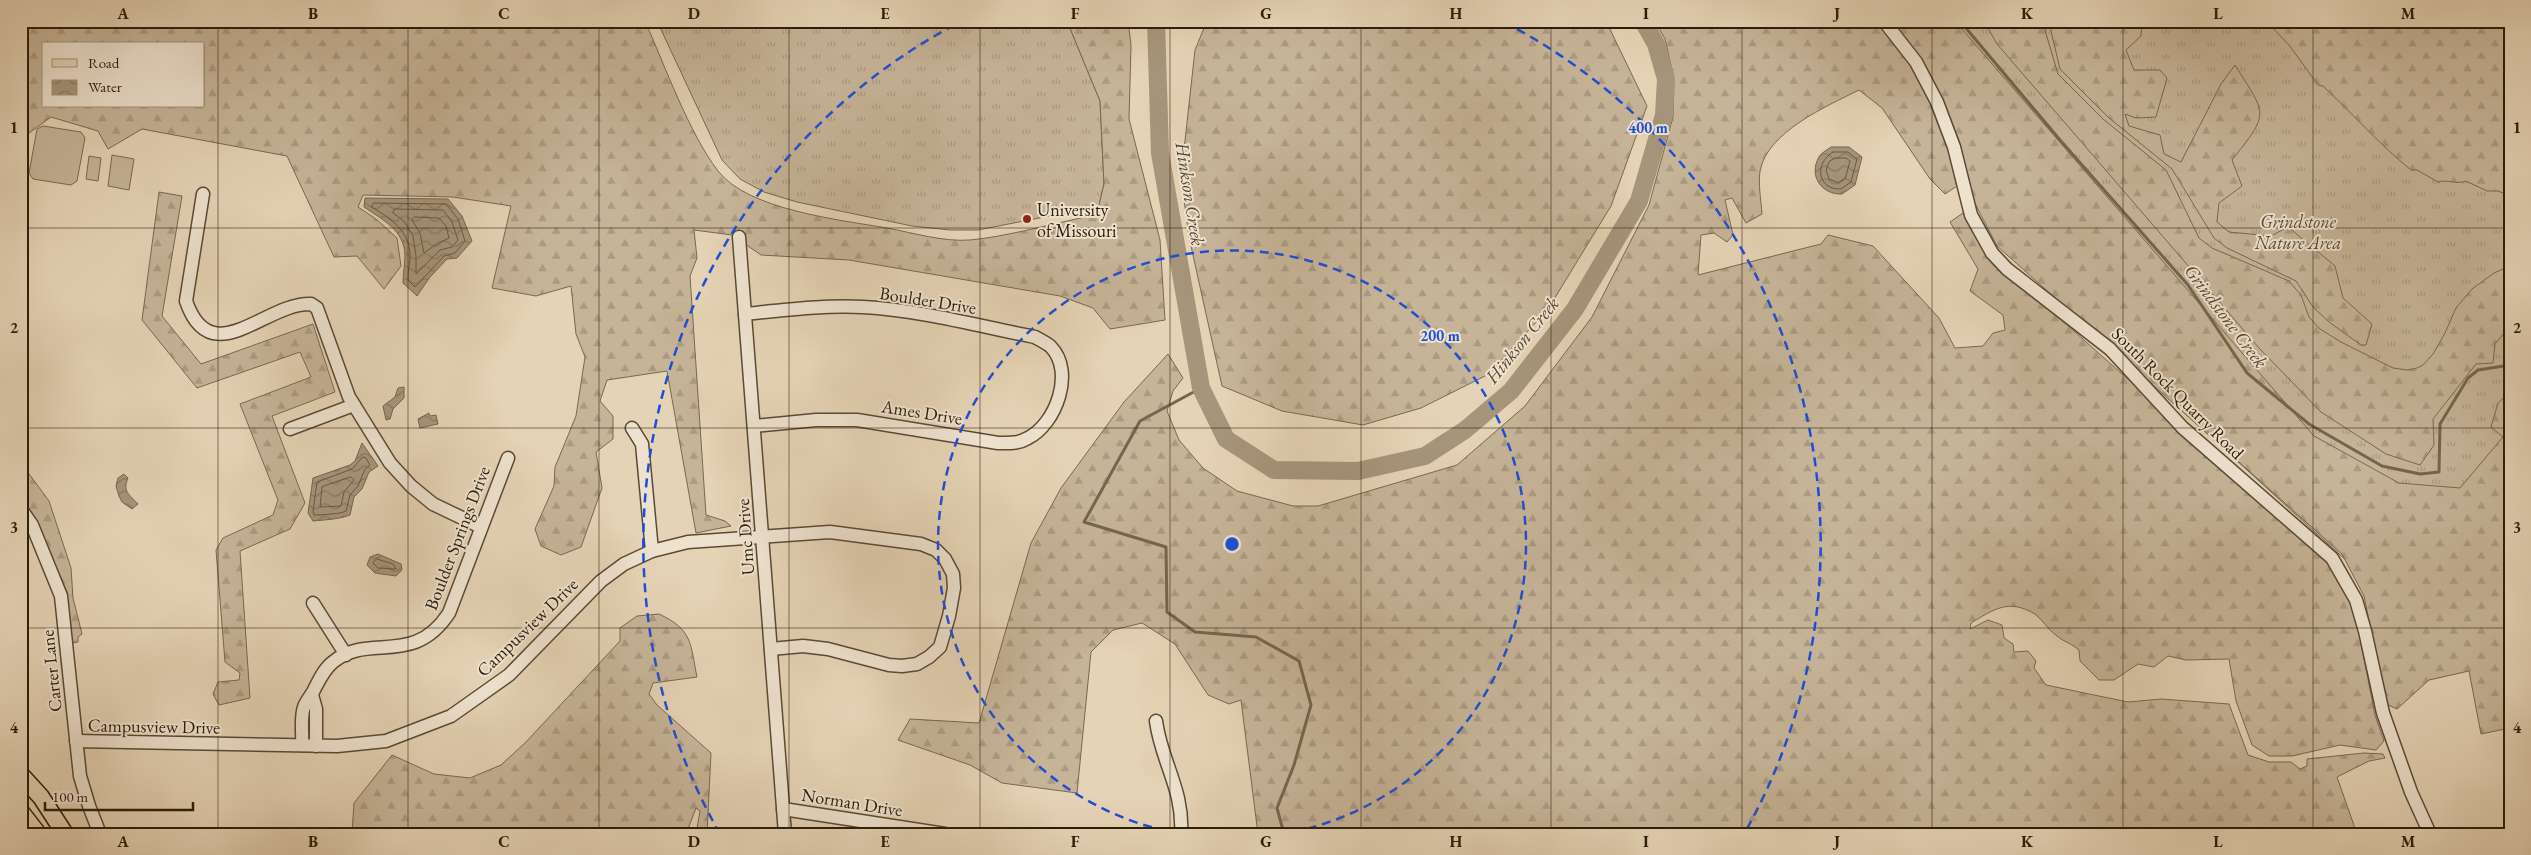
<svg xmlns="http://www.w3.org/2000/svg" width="2531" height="855" viewBox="0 0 2531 855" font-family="'EB Garamond',serif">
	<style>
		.grass { fill: url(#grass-tufts); stroke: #796850 }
		.forest { fill: url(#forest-firs); stroke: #796850; fill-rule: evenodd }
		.garden { fill: #c6b498; stroke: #796850 }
		.water { fill: url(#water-waves); stroke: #75654d }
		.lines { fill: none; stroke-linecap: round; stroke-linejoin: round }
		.shore { stroke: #695842; stroke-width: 1 }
		.stream { stroke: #75654d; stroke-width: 3 }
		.river { stroke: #a6957b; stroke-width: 18 }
		.minor-casing { stroke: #5a4a34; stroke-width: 15 }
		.major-casing { stroke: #2c1c09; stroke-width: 19 }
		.minor { stroke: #eee2cf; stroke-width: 12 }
		.major { stroke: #e5d3b5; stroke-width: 16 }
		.grid { fill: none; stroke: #2c1c09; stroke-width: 1; stroke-opacity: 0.55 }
		.ring { fill: none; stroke: #1d4ed8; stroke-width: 2.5; stroke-dasharray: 9 6 }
		.poi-dot { fill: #8f2418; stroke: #eee2cf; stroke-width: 2 }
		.labels { text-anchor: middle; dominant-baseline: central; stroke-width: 4; stroke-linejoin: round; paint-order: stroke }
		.poi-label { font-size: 18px; fill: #2c1c09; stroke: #eee2cf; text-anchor: start }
		.park-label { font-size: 18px; font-style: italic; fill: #5a4a34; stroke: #eee2cf }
		.street-label { font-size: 18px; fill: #2c1c09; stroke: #eee2cf }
		.water-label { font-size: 19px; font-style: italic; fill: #574631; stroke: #eee2cf }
		.centre { fill: #1d4ed8; stroke: #eee2cf; stroke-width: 2.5 }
		.ring-label { font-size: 15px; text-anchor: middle; font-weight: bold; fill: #1d4ed8; stroke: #eee2cf; stroke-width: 4; stroke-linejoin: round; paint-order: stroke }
		.neatline { fill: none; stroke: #2c1c09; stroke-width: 2 }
		.grid-label { font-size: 16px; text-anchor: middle; font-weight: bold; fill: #2c1c09 }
	</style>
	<defs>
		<pattern id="grass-tufts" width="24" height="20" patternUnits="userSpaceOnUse" patternTransform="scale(1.25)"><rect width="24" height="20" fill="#c6b498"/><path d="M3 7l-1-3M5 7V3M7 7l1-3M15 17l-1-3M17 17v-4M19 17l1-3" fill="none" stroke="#aa9a82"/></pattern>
		<pattern id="forest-firs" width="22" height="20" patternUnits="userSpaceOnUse" patternTransform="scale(1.25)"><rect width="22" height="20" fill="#c6b498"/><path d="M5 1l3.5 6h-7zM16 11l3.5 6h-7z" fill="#aa9a82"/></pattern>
		<pattern id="water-waves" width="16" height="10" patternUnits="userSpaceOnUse" patternTransform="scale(1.25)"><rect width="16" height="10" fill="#a6957b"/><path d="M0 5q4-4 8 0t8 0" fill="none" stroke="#877963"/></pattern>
	</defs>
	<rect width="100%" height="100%" fill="#e5d3b5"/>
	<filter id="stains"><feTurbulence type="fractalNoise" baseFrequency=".004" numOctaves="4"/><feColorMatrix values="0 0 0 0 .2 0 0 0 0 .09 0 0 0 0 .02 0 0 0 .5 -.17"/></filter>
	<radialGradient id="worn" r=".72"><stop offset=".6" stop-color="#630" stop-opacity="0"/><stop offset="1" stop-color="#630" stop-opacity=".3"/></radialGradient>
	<!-- grass -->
	<g class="grass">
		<polygon points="657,21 1067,21 1100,101 1104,184 1098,209 1080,210 978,230 950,230 912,226 797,202 764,192 740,179 722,160"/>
		<polygon points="1883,21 2510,21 2510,649 2372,584 1999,244 1914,63"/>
	</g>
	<!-- forest -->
	<g class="forest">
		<path d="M 21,21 L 645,21 C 665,66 689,133 718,171 C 748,210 841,220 887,228 C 914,233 943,242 970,240 C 1004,237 1047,225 1081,218 L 1098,209 L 1104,184 L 1100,101 L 1067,21 L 1128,21 L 1131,45 L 1129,119 L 1160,240 L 1165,320 L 1110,329 L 1093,308 L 1060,296 L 849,260 L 761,255 L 732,235 L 694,230 L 697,258 L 690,276 L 706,515 L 725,521 L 731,526 L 696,533 L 667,371 L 607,380 L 600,401 L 613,416 L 613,439 L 596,452 L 602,488 L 581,547 L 561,555 L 541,546 L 535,529 L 554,486 L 555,467 L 576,416 L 585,357 L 576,334 L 571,286 L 536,296 L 492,288 L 511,206 L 453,197 L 363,195 L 358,207 L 376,219 L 397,238 L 401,266 L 384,289 L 357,256 L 334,257 L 287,156 L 142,129 L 108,149 L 98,131 L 51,117 L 21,139 ZM 44,44 L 204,44 L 204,106 L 44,106 Z"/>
		<polygon points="1205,21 1606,21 1647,106 1611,206 1548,309 1489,374 1421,408 1363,425 1282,411 1222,386 1189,237 1181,177 1195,50 1204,28"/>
		<path d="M 1655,21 L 1955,21 L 2314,436 L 2399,483 L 2460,488 L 2503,437 L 2491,427 L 2498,403 L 2510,392 L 2510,728 L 2481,734 L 2469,671 L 2429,680 L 2397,709 L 2386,704 L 2364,596 L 2342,554 L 1997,246 L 1968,190 L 1918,73 L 1959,176 L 1957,186 L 1945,194 L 1930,179 L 1882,108 L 1859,90 C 1827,106 1767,132 1760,171 C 1758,184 1761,200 1762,214 L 1746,223 L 1732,198 L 1725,200 L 1733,235 L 1727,242 L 1714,233 L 1701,235 L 1698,275 L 1821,244 L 1828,235 L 1873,246 L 1939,318 L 1955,348 L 1983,346 L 1993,333 L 2005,330 L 2003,315 L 1970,291 L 1978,269 L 1950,222 L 1963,213 L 1985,252 L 2330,559 L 2353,602 L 2375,715 L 2384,741 L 2376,750 L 2340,745 L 2292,756 L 2269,756 L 2252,745 L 2236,701 L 2229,659 L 2186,660 L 2168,656 L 2154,667 L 2138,664 L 2114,680 L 2099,680 L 2080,661 L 2079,650 C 2071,643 2064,642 2057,636 C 2048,630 2043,620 2035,614 C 2008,598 1993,610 1971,623 L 1970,629 L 1988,620 L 2002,625 L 2004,638 L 2013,644 L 2014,652 L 2028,651 L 2036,661 L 2034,668 L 2046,685 L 2128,702 L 2161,699 L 2229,704 L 2248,755 L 2269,762 L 2291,762 L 2300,769 L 2307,766 L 2307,759 L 2364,753 L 2383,754 L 2385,758 L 2369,761 L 2337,777 L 2357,834 L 1258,834 L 1241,700 L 1229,704 L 1208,695 L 1175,644 L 1142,623 L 1113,630 L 1091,652 L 1077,793 L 1002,783 L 970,765 L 898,740 L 910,719 L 979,723 L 1031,543 L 1061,488 L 1124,402 L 1168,354 L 1183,378 L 1173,391 L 1167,411 L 1179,440 L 1203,468 L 1237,491 L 1293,506 L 1318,506 L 1457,465 L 1525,406 L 1592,317 L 1649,205 L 1673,117 L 1674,79 L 1665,39 Z"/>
		<polygon points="1984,21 2046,21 2044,27 2058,74 2103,119 2166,170 2199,238 2212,248 2289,281 2301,295 2309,317 2320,329 2341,342 2393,368 2407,370 2417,368 2423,365 2433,354 2445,333 2456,308 2472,289 2494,273 2510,266 2510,326 2495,344 2493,363 2476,364 2433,419 2434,445 2420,465 2386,454 2321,412 2259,348 1997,44"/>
		<path d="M 2053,21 L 2142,21 L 2141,36 L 2126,50 L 2134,70 L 2160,70 L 2167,78 L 2156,117 L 2136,118 L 2125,114 L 2129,126 L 2160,135 L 2164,154 L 2181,162 L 2221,84 L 2235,65 C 2267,116 2270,112 2232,160 L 2242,186 L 2219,203 L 2217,222 L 2229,232 L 2271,236 L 2288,227 L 2335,266 L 2343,298 L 2372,324 L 2366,345 L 2361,345 L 2329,322 L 2313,307 L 2296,281 L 2227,248 L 2214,238 L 2172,169 L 2109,118 L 2060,69 L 2051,31 Z"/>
		<path d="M 2266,21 L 2510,21 L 2510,196 L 2498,191 L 2487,191 L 2466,181 C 2456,185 2448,179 2438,182 L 2417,170 L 2411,170 C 2380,145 2353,114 2323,86 L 2318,85 L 2289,45 Z"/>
		<polygon points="159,192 182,196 162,316 201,364 313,324 335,392 272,416 305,503 290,529 240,551 250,698 219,705 213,694 218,682 239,680 240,673 225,662 216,550 223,538 273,515 278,500 240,404 311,377 300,352 197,388 142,320"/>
		<polygon points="21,463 49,501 71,568 73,598 82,634 78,637 78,642 72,643 67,592 34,519 21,500"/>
		<path d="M 659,614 C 693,630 690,643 697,677 L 653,683 L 649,694 L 657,705 L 711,753 L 707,834 L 696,834 L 700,811 L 696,808 L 686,834 L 352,834 L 354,803 L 392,755 L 434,774 L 470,778 L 501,765 L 526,742 L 620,641 L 620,628 L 637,616 Z"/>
	</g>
	<!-- garden -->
	<g class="garden">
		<polygon points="43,126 81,132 85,138 77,181 71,185 33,179 29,173 37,129"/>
		<polygon points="112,155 134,159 129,190 108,186"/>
		<polygon points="89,156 101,158 98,181 86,179"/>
	</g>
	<!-- water -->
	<g class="water">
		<path d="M 1831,147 L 1849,147 L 1862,157 L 1855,185 L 1842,194 C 1822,195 1808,176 1819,157 C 1821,153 1827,150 1831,147 Z"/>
		<path d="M 365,198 L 448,199 L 462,216 L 472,241 L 457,258 L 447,259 L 430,277 L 417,296 L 403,283 C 403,273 405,264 405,255 C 404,230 383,220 364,207 Z"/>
		<polygon points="404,387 404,398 393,409 390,419 386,420 383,406 395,397 398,388"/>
		<polygon points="429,413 430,416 436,415 438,424 420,428 418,419"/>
		<path d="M 362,443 L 378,466 L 369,472 L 362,489 L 354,497 L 350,515 C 341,519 324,520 313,521 L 308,513 L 313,478 L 350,465 L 355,461 Z"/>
		<path d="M 124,474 L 128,478 C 122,492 130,495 138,504 L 132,509 L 122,502 L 119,496 L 116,486 L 118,478 Z"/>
		<polygon points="378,554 401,564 402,570 396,576 375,573 367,565 370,557"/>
	</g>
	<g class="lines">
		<!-- shore -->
		<g class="shore">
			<path d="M 1833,152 L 1848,152 L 1857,159 L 1851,182 L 1841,189 C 1817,190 1814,163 1833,152 Z"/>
			<polygon points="1835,158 1846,158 1850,161 1845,179 1839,183 1829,179 1826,170 1829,162"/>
			<path d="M 374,203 L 446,204 L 458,219 L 465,241 L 455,253 L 444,256 L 415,287 L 408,280 C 408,271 410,263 410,255 C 409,230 392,220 372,207 Z"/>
			<polygon points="395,209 443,210 452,222 458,240 452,247 440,250 416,274 416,256 413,236 404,221 393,213"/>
			<polygon points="415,217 439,218 446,226 449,238 438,243 424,253 420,233 412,220"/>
			<path d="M 363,457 L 366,458 L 370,465 L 365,469 L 358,486 L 350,495 L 346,511 C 341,514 321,515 314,515 L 313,512 L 317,482 L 352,469 Z"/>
			<polygon points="351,477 354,480 344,492 341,506 320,507 322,487"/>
			<polygon points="377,559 393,564 396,569 378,568 373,563"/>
		</g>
		<!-- stream -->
		<g class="stream">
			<polyline points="1960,21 2060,140 2188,285 2247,373 2309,424 2382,466 2420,474 2439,472 2440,424 2468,378 2478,370 2510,365"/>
			<polyline points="1201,388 1140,421 1084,522 1166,547 1167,612 1195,632 1256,637 1299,661 1311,705 1294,765 1277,808 1284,834"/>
		</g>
		<!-- river -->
		<polyline class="river" points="1156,21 1160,153 1201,388 1226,439 1274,470 1358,471 1425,456 1465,430 1511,391 1575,309 1639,201 1664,115 1666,79 1656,44 1643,21"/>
		<defs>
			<g id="minor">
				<polyline points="1884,21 1916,62 1937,102 1954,147 1971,215 1992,253 2007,269 2110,349 2183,428 2332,558 2356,600 2365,631 2383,713 2411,792 2430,834"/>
				<path d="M 203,194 L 186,301 C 211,374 266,302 311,304 L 317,308 L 349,397 L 390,463 L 411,486 L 433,504 L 481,527"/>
				<polyline points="739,237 785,834"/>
				<path d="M 745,314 C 784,310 824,305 863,307 C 920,310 979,326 1035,337 C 1040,340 1047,343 1051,347 C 1075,372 1056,424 1028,438 C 1018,444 1009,443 998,443 L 857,420 L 816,420 L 754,426"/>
				<polyline points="632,428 642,444 652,551"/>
				<polyline points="290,429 354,405"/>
				<polyline points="21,509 32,525 61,596 80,776 89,806 100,834"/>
				<polyline points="313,603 346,655"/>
				<polyline points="312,695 316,709 316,746"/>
				<path d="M 1156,721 C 1161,761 1184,790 1181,834"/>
				<polyline points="76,741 337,746 386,741 451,716 509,675 601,581 624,564 652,551 688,542 830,532 921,544 936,550 945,559 953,574 954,588 949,616 940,647 929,657 917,664 902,666 889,665 828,649 803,646 771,649"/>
				<path d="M 302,745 C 303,734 300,718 304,707 C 306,701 311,696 314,690 C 319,680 324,669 333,662 C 369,632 413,668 449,613 L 508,458"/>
				<polyline points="783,809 945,834"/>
			</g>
			<g id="major">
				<polyline points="21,775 41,797 65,834"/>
				<polyline points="21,812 38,834"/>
			</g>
		</defs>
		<!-- minor casing -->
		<use href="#minor" class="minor-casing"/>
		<!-- major casing -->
		<use href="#major" class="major-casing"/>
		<!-- minor -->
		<use href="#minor" class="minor"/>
		<!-- major -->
		<use href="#major" class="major"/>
	</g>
	<!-- grid -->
	<path class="grid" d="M 218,21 L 218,834M 408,21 L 408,834M 599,21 L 599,834M 789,21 L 789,834M 980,21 L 980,834M 1170,21 L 1170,834M 1361,21 L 1361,834M 1551,21 L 1551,834M 1742,21 L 1742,834M 1932,21 L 1932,834M 2123,21 L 2123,834M 2313,21 L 2313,834M 21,228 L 2510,228M 21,428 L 2510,428M 21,628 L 2510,628"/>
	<!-- distance rings -->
	<g class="ring">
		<path d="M1181 834A294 294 0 1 1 1283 834"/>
		<path d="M720 834A588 588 0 0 1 960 22M1504 22A588 588 0 0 1 1744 834"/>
	</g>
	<!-- markers -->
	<circle class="poi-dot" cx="1027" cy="219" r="5"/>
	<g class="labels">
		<!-- poi labels -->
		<g class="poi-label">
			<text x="1037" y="209">University<tspan x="1037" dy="21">of Missouri</tspan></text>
		</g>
		<!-- park labels -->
		<g class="park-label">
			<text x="2298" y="221">Grindstone<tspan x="2298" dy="21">Nature Area</tspan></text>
		</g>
		<!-- street labels -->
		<g class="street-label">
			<text transform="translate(928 300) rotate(9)">Boulder Drive</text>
			<text transform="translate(2178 393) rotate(45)">South Rock Quarry Road</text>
			<text transform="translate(922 412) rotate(9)">Ames Drive</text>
			<text transform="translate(745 537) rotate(-94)">Umc Drive</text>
			<text transform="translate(457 538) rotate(-69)">Boulder Springs Drive</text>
			<text transform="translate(527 627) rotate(-44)">Campusview Drive</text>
			<text transform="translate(51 671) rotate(-96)">Carter Lane</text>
			<text transform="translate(154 726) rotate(1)">Campusview Drive</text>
			<text transform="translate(852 802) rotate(9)">Norman Drive</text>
		</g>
		<!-- water labels -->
		<g class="water-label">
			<text transform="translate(1190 194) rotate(81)">Hinkson Creek</text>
			<text transform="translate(2226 316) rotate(53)">Grindstone Creek</text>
			<text transform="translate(1522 340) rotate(-51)">Hinkson Creek</text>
		</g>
	</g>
	<circle cx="1232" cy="544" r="8" class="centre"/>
	<g class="ring-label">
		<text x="1648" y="133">400 m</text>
		<text x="1440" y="341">200 m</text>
	</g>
	<!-- margin -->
	<rect width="2531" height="855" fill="none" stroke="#e5d3b5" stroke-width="55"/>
	<!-- legend -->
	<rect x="42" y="42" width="162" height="65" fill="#eee2cf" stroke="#a09380"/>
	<rect x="52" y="59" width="25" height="8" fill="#e5d3b5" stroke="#a09380"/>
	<text x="88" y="68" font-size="15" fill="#2c1c09">Road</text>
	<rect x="52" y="80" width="25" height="15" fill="url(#water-waves)" stroke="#a09380"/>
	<text x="88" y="92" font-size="15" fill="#2c1c09">Water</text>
	<!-- scale -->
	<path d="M45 802v8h148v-8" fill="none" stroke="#2c1c09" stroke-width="2.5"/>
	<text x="52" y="802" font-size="15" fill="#2c1c09" stroke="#eee2cf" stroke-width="4" paint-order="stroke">100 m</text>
	<rect x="28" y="28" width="2476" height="800" class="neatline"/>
	<g class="grid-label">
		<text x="123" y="19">A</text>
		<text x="313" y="19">B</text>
		<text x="504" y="19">C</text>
		<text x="694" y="19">D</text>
		<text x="885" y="19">E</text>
		<text x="1075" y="19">F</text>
		<text x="1266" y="19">G</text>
		<text x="1456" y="19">H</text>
		<text x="1646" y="19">I</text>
		<text x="1837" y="19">J</text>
		<text x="2027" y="19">K</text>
		<text x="2218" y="19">L</text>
		<text x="2408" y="19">M</text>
		<text x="14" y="133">1</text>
		<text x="2517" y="133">1</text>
		<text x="14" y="333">2</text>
		<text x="2517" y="333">2</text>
		<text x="14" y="533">3</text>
		<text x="2517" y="533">3</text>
		<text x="14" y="733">4</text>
		<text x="2517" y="733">4</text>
		<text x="123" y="847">A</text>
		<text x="313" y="847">B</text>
		<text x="504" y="847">C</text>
		<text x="694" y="847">D</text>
		<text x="885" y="847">E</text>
		<text x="1075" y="847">F</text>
		<text x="1266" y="847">G</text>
		<text x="1456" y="847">H</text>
		<text x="1646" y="847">I</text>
		<text x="1837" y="847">J</text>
		<text x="2027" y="847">K</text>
		<text x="2218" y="847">L</text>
		<text x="2408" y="847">M</text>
	</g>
	<rect width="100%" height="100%" filter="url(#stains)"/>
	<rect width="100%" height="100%" fill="url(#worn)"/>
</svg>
